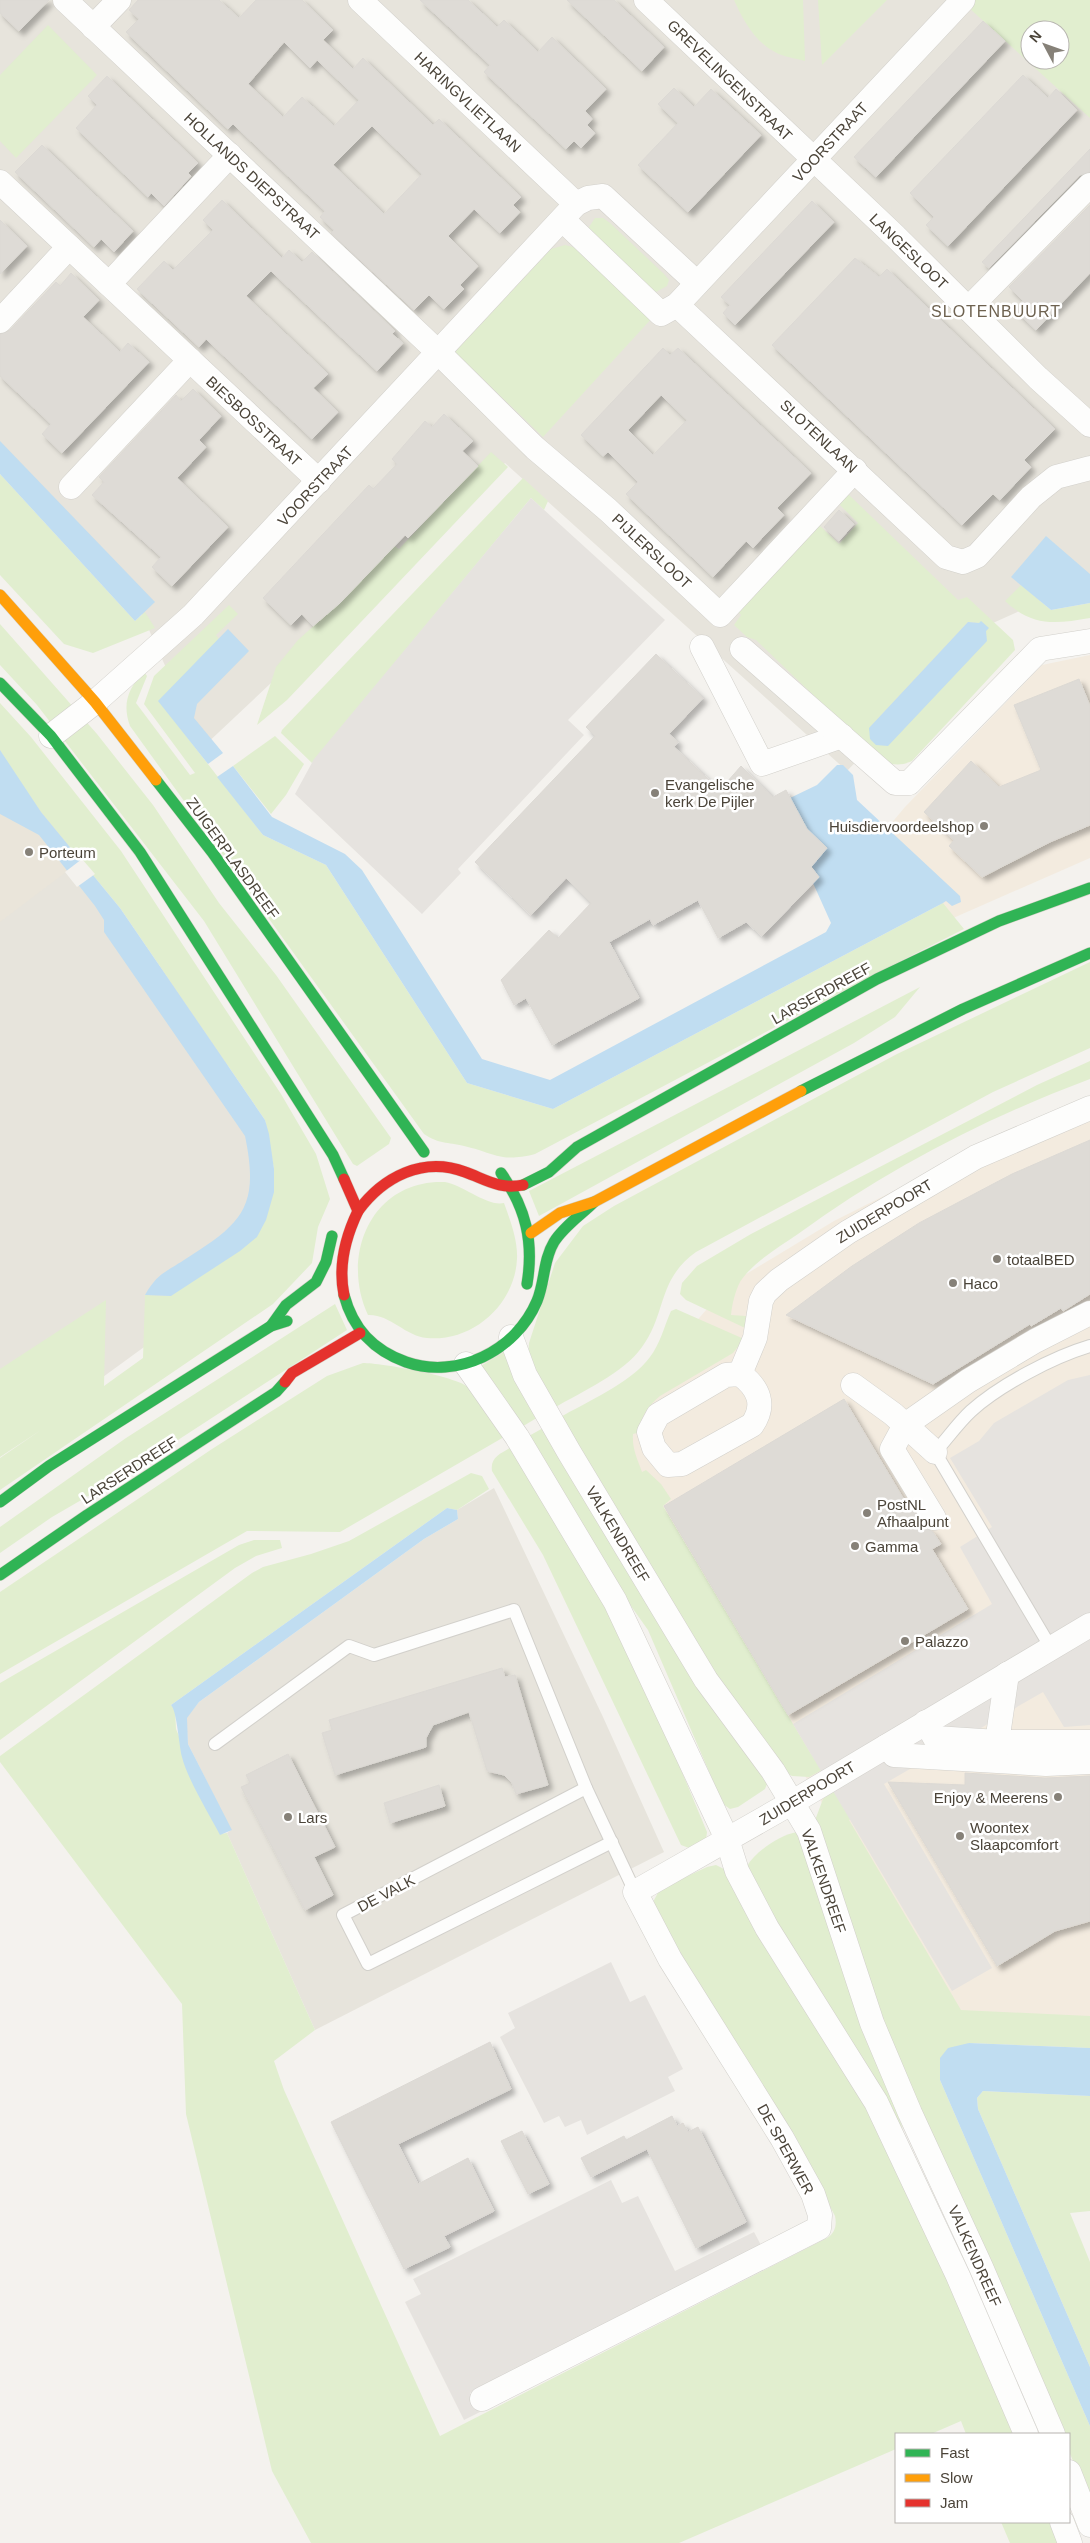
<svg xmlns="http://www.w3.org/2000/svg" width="1090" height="2543" viewBox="0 0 1090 2543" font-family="Arial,sans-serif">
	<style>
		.residential { fill: #e7e4dc; fill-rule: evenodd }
		.commercial { fill: #f3ebdf }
		.education { fill: #eae5da }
		.green { fill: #e1eecf; fill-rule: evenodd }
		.parking { fill: #e6e3df }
		.water { fill: #c0ddf1 }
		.pier { fill: #f4f2ee }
		.building { fill: #dedbd6; stroke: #dcd9d4; fill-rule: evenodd; filter: url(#shadow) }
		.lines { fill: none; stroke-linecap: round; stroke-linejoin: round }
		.lane-casing { stroke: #d2d0cb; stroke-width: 14 }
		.street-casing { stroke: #d2d0cb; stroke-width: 25 }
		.fast-casing { stroke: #d3cfc5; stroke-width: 12 }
		.slow-casing { stroke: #d3cfc5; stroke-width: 12 }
		.jam-casing { stroke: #d3cfc5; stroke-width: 12 }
		.lane { stroke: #fdfdfc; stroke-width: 12 }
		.street { stroke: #fdfdfc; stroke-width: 24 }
		.fast { stroke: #30b455; stroke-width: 11 }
		.slow { stroke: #ff9f0a; stroke-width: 11 }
		.jam { stroke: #e5322d; stroke-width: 11 }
		.poi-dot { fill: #868178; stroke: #fff; stroke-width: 2 }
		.labels { text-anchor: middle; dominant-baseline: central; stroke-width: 5; stroke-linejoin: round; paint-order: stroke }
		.street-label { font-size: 15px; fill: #4b4439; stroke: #fff }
		.poi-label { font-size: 15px; fill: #4b4439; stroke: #fff; text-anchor: start }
		.neighbourhood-label { font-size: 16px; letter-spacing: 1px; fill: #6e6250; stroke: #fff }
	</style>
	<defs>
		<filter id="shadow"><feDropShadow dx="4.5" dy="4.5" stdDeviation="2.5" flood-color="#0004"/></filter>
	</defs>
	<rect width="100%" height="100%" fill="#f4f2ee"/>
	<!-- residential -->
	<g class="residential">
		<path d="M 0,0 L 1090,0 L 1090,589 L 1057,594 L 984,627 L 847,771 L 505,463 L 202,748 L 137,603 L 0,456 ZM 1030,30 L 1060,30 L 1060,60 L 1030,60 Z"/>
		<polygon points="0,748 221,1050 302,1232 0,1452"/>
		<polygon points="494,1488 603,1717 664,1852 315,2030 227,1833 231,1830 188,1744 186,1718 199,1702 424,1539 458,1519 457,1510"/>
	</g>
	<!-- commercial -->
	<g class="commercial">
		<polygon points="1090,655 1090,858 951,919 879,838 905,807 1042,665"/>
		<polygon points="1090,1097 1090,2034 926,2019 835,1824 607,1458 651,1373 728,1285 834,1221 1015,1130"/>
	</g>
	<!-- education -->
	<polygon class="education" points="0,805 43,837 74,866 0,922"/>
	<!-- green -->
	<g class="green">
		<path d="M 734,0 L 803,0 L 805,61 C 795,58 783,57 775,52 C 755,42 743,20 734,0 Z"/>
		<polygon points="818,0 887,0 822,65"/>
		<path d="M 975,0 L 1090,0 L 1090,118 L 968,7 ZM 1030,30 L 1060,30 L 1060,60 L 1030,60 Z"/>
		<polygon points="48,25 97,75 16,158 0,141 0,75"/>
		<polygon points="595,218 603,218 610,223 664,274 669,280 667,286 656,292 647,286 591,232 589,227"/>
		<polygon points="565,245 580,249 653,317 543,437 455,352 551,249"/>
		<polygon points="491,452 508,467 287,700 257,725 276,667 298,640 345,598 394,546 399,549"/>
		<polygon points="0,474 135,621 145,612 155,628 93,653 64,644 0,575"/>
		<polygon points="523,478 548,501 544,510 531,498 312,763 281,733 282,730"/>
		<path d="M 848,494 L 958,600 L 967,597 L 1013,640 L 1015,650 L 912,761 C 901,766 894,765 883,762 L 756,640 L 747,637 L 734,625 L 741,615 L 737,610 L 818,524 L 839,544 L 858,523 L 838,503 ZM 968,622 L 979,623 L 869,728 Z"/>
		<path d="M 1021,585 L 1051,610 L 1090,603 L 1090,618 C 1055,624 1033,627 1005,601 Z"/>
		<path d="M 229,605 L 238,614 L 216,635 L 219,639 L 159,701 L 263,835 L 326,865 L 467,1083 L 553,1109 L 943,903 L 964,929 L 881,971 L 535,1154 C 500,1163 495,1153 464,1146 C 447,1142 439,1144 424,1134 L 130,726 C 122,704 128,688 144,672 L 147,676 L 136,703 L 190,775 L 195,773 L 144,704 L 154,676 Z"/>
		<polygon points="0,624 97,734 153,805 219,903 276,975 391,1138 389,1144 357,1166 353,1164 204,921 37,705 0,665"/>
		<polygon points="0,703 31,737 121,851 281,1094 316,1154 330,1199 318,1227 312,1263 273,1304 0,1490 0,1458 41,1430 0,1457 0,1369 106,1300 104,1386 143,1358 145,1295 171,1296 274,1192 274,1169 265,1120 120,908 41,812 6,761 0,750"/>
		<polygon points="275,736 304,764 286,795 271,814 233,766"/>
		<path d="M 1090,962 L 1090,1048 L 993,1092 L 696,1252 C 657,1280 667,1313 642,1347 C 624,1373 581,1392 554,1408 L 528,1357 L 529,1343 L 555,1263 L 583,1226 L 614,1206 L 897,1054 Z"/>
		<polygon points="920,987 895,1017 854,1043 539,1216 529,1191"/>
		<path d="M 1090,1061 L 1090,1079 C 986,1118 888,1168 798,1234 C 778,1248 754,1261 740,1282 C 735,1292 732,1304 731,1315 L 746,1316 L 745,1328 L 686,1300 L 680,1294 L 682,1283 L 697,1266 L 751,1234 L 1037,1085 Z"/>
		<path d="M 445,1182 C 463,1185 488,1207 504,1203 C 510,1220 518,1240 517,1259 C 515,1304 473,1342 427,1338 C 405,1336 390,1314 368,1315 C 340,1255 372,1179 445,1182 Z"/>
		<polygon points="335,1304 347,1330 121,1477 52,1517 0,1553 0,1527 126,1438"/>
		<path d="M 676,1309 L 744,1339 L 733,1353 L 660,1396 C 648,1406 641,1417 637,1433 L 633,1434 C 632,1449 637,1458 642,1472 L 646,1470 L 661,1484 L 671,1499 L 663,1506 L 811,1754 L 825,1746 L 831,1765 L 809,1777 L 792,1776 L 785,1772 L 741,1721 L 559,1418 C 586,1402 631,1383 650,1357 C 660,1344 664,1327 671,1311 Z"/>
		<polygon points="504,1352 540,1416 520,1428 479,1367"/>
		<path d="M 363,1363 C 381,1363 455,1376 468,1387 C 480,1397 495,1424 504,1437 L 340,1532 L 247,1531 L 0,1674 L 0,1592 L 212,1449 L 327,1376 Z"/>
		<polygon points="545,1427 765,1772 767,1784 765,1789 738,1807 730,1809 723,1804 648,1630 604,1568 527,1437"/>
		<path d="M 511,1447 L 588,1569 L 646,1686 L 707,1832 L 706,1840 L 689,1848 L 681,1845 L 543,1555 L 492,1471 C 490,1457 500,1454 511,1447 Z"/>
		<path d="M 471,1473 L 482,1476 L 489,1489 L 457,1510 L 447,1508 L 171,1705 L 175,1709 L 176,1729 L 220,1834 L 227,1833 L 315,2030 L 274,2061 L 284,2090 L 440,2436 L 827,2238 C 835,2233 837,2225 835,2216 L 800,2149 L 655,1911 L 653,1902 L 660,1889 L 707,1867 L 716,1865 L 726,1870 L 858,2086 L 1021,2434 L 966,2434 L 961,2421 L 931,2434 L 896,2434 L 896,2449 L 679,2543 L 311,2543 L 272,2471 L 186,2114 L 182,2004 L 0,1762 L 0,1756 L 252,1573 L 263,1567 L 311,1554 L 349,1541 Z"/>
		<polygon points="254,1540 280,1540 282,1548 256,1556 235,1568 0,1740 0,1683 239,1545"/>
		<polygon points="834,1790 863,1813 849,1820 961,2010 1090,2016 1090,2048 969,2043 940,2080 1090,2426 1090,2504 1069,2451 1069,2434 1062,2434 882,2028 814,1823 823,1799"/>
		<path d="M 797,1832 L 903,2129 L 822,2006 L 747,1866 C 756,1851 780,1835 797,1832 Z"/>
		<polygon points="983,2091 1090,2096 1090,2211 1070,2213 1090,2262 1090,2367 978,2109 977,2098"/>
		<polygon points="1001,2522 1056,2522 1065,2543 1010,2543"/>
	</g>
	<!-- parking -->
	<g class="parking">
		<polygon points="531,498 665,620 568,720 584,735 458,869 461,873 422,914 295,794 314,759"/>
		<polygon points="1090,1375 1090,1725 1064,1727 1043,1692 884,1784 992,1968 952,1991 793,1724 992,1604 960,1547 992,1527 950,1458 979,1441 994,1423 1068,1380"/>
		<polygon points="611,1962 630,2002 645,1995 683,2069 668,2077 675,2091 587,2135 581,2120 565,2127 559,2116 544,2123 500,2037 515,2028 508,2013"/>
		<polygon points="611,2180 622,2203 638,2196 675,2271 754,2232 762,2247 470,2393 480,2412 464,2420 405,2302 421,2294 413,2279"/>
	</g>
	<!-- water -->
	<g class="water">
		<polygon points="0,441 155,602 135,621 0,474"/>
		<polygon points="1046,536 1090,574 1090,603 1051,610 1011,577"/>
		<polygon points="981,621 989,628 986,631 987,641 888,746 876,745 870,739 869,728 968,622 979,623"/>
		<polygon points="228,629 249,651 197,704 194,718 223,753 208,764 158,701"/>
		<path d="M 0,750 L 41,812 L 120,908 L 265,1120 L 269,1134 L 274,1169 L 274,1192 L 266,1220 L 257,1237 L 240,1251 L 171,1296 L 145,1295 C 157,1274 164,1273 184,1260 C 242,1223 260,1208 245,1136 L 104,932 L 104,920 L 95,906 L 39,835 L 0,814 Z"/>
		<polygon points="837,765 843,765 853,775 857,800 960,896 961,902 952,906 946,901 943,903 553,1109 467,1083 326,865 263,835 217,777 233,766 272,817 345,854 362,870 482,1059 550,1080 826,932 831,923 813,883 819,877 810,864 827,848 802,824 790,798 817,785"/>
		<path d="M 447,1508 L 457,1510 L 458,1519 L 424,1539 L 199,1702 L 187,1718 L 188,1744 L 232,1830 L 220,1835 C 209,1814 187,1778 182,1757 C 179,1746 177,1711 171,1705 Z"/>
		<polygon points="969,2043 1090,2048 1090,2096 983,2091 977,2098 978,2109 1090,2367 1090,2426 940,2080 940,2058 948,2048"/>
	</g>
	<!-- pier -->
	<polygon class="pier" points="82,859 95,874 77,887 65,872"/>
	<!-- building -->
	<g class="building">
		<polygon points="0,0 49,0 19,31 0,13"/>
		<path d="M 138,0 L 219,0 L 239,18 L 256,0 L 302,0 L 333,30 L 323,40 L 353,69 L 363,58 L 433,125 L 439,119 L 521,197 L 513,205 L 520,212 L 500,233 L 474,209 L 448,236 L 478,266 L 460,285 L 464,289 L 444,309 L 429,295 L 414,310 L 331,233 L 334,230 L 320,217 L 325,211 L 233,124 L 228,129 L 126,32 L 139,19 L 129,10 ZM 284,42 L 310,68 L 317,60 L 359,100 L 334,126 L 302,97 L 283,117 L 248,84 ZM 372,126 L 422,174 L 384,214 L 333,165 Z"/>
		<polygon points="420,0 468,0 497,27 504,20 538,52 552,37 606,89 585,111 592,119 587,125 595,133 581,148 574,141 566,149 484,72 490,65"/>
		<polygon points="567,0 614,0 664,47 642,71"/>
		<polygon points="983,21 1005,41 876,177 854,157"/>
		<polygon points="1023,75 1048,98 1056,89 1077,110 948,246 926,225 934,217 910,193"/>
		<polygon points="107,76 198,163 188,173 191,176 164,206 151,193 148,197 76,128 97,105 88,96"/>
		<polygon points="674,88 694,107 711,89 761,135 688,212 638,165 678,123 658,104"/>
		<polygon points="42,145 133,231 114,252 101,239 94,247 15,172"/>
		<polygon points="1090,149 1090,172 1080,175 989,268 982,262"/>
		<polygon points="222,200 282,258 289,250 302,262 312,252 395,331 392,334 403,343 377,371 271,271 246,296 328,374 313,388 338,412 312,439 206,339 199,347 137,289 164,261 173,270 213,230 203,220"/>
		<polygon points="812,201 834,222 735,325 723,313 730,305 721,297"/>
		<polygon points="1090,205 1090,273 1036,330 1014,309 1023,301 1009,287"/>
		<polygon points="0,220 27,246 0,274"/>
		<polygon points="855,258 879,277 887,269 1055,429 1024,460 1031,467 1014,485 1000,500 993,494 962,525 772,345"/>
		<polygon points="71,273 99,300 83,317 120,352 128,343 149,362 62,453 42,434 51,424 0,376 0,334 10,330 56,282 60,286"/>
		<path d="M 663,348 L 670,355 L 678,348 L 811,473 L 777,508 L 784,515 L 761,539 L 753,548 L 746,541 L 713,577 L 626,494 L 638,482 L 608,452 L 603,456 L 581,435 ZM 661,395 L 687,420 L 653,455 L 628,430 Z"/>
		<polygon points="193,389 221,416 199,440 206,447 177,478 228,527 172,586 152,567 161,557 92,495 104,482 99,477 176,395 181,401"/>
		<polygon points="444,414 473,441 462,451 478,466 408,538 405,535 340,603 313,626 302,614 291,625 263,598 369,485 373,489 397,464 392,459 425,421 432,427"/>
		<polygon points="839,510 854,524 839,541 824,527"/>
		<polygon points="656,654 703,698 669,734 678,742 674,747 720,790 741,766 773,797 786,790 807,829 827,848 811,867 819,877 762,936 746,922 718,938 698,900 653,925 650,919 609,942 639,998 552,1045 526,998 514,1005 501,980 549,930 558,938 591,903 566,878 531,915 475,862 595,736 586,727"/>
		<polygon points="1079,679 1090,706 1090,825 1050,842 982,877 949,846 954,840 924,812 971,761 999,787 1041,770 1014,705"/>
		<polygon points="1090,1140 1090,1294 1063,1311 1061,1308 1031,1326 1030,1324 933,1384 786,1315 852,1266 919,1223 1012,1174"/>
		<polygon points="844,1399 906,1503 908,1502 923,1526 933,1532 941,1544 932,1549 968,1609 788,1715 664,1506"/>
		<polygon points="502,1668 505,1677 515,1675 548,1785 516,1794 512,1783 504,1775 487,1771 469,1712 433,1725 426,1738 426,1747 335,1775 322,1733 332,1730 329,1720"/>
		<polygon points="288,1754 335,1847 314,1857 333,1895 305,1910 241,1787 250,1783 246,1775"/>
		<polygon points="965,1773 1045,1778 1090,1776 1090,1921 1055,1931 997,1966 888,1782 965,1785"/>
		<polygon points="439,1785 445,1806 390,1823 384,1803"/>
		<polygon points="490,2042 511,2089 398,2144 418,2184 468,2158 494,2211 444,2236 450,2247 404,2269 331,2122"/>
		<polygon points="672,2116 677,2126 683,2123 688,2132 698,2127 746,2222 696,2248 647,2149 591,2177 581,2158 624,2136 626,2140"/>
		<polygon points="522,2131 549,2184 528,2194 501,2141"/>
	</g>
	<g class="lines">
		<defs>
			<g id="lane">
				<path d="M 1051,1648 L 935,1452 C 947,1439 958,1423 971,1411 C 1000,1385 1053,1357 1090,1346"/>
				<polyline points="215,1744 349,1646 374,1655 514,1610 586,1788 635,1892"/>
				<polyline points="586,1788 343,1915 368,1964 612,1842"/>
			</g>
			<g id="street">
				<polyline points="65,0 439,353 535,448 608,510 720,615 855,470"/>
				<polyline points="360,0 576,204"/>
				<polyline points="646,0 895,236 1038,378 1090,425"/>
				<polyline points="93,27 119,0"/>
				<polyline points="0,182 319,481"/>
				<polyline points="563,220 661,314 677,305 963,0"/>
				<polyline points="109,284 230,155"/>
				<polyline points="677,305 946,557 963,562 977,556 1031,497 1056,477 1090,468"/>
				<polyline points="968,309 1090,185"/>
				<polyline points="0,321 69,247"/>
				<polyline points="71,487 190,360"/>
				<polyline points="702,647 762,764 842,736"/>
				<polyline points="742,649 895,783 909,783 1040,649 1090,641"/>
				<polyline points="51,736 95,702 193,615 576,204 588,198 603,196 697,283"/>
				<polyline points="511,1337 525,1375 569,1452 706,1680 773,1771 809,1831 872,2023 910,2113 981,2267 1053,2434"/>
				<polyline points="466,1364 517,1437 615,1601 727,1839 737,1871 767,1928 876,2102 958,2276 1026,2434"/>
				<polyline points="740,1374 755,1338 761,1301 765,1293 779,1280 848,1232 976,1157 1090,1108"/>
				<path d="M 740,1374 C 759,1388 766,1405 752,1425 L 682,1464 L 668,1465 L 654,1448 L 649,1432 L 658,1415 L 726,1375 Z"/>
				<polyline points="853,1385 893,1414 935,1452"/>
				<polyline points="934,1518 892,1449 905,1425 968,1381 1035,1341 1090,1313"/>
				<polyline points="926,1722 935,1738 998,1742 1090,1742"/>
				<polyline points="887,1746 894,1755 1046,1764 1090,1762"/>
				<polyline points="995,1756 1007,1674"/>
				<polyline points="482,2399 819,2228 820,2215 813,2194 782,2138 670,1959 635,1892 793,1802 1090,1625"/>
				<polyline points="1069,2472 1090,2525"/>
				<polyline points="1062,2522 1070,2543"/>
			</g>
			<g id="fast">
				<polyline points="0,683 51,736 140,852 333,1155 344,1179"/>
				<polyline points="156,780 212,852 424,1152"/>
				<polyline points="801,1091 963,1009 1090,953"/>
				<path d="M 501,1173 C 526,1208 534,1242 527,1284"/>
				<polyline points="523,1185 549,1172 577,1147 877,979 999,921 1090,888"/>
				<path d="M 344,1295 C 353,1329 373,1350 406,1362 C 457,1380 516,1351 537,1301 C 545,1282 543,1260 554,1242 C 564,1226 581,1215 594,1202"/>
				<polyline points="271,1326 286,1305 316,1282 326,1262 332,1236"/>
				<polyline points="0,1502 49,1466 271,1326 287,1321"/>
				<polyline points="0,1575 87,1515 276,1392 285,1382"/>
			</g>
			<g id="slow">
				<polyline points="0,595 95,702 156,780"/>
				<polyline points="531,1233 560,1213 594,1202 801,1091"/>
			</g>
			<g id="jam">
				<path d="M 344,1179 L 358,1211 C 345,1238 338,1266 344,1295"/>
				<path d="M 358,1211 C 383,1177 423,1156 465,1172 C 485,1179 500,1190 523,1185"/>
				<polyline points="285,1382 292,1373 360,1333"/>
			</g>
		</defs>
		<!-- lane casing -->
		<use href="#lane" class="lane-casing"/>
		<!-- street casing -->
		<use href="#street" class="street-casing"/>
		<!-- fast casing -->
		<use href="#fast" class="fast-casing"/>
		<!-- slow casing -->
		<use href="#slow" class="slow-casing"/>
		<!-- jam casing -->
		<use href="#jam" class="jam-casing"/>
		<!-- lane -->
		<use href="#lane" class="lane"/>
		<!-- street -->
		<use href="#street" class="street"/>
		<!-- fast -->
		<use href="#fast" class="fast"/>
		<!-- slow -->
		<use href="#slow" class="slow"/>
		<!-- jam -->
		<use href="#jam" class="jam"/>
	</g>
	<!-- markers -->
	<g class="poi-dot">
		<circle cx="655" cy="793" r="5"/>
		<circle cx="984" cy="826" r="5"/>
		<circle cx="29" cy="852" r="5"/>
		<circle cx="997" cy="1259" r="5"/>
		<circle cx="953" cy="1283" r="5"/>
		<circle cx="867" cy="1513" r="5"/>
		<circle cx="855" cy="1546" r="5"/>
		<circle cx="905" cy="1641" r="5"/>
		<circle cx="1058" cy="1797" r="5"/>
		<circle cx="288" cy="1817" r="5"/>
		<circle cx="960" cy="1836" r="5"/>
	</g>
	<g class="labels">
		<!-- street labels -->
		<g class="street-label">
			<text transform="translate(730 80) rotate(44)">GREVELINGENSTRAAT</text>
			<text transform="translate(468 102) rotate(43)">HARINGVLIETLAAN</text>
			<text transform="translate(830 142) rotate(-47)">VOORSTRAAT</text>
			<text transform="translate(252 176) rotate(43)">HOLLANDS DIEPSTRAAT</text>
			<text transform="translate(909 251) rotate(44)">LANGESLOOT</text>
			<text transform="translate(254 421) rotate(43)">BIESBOSSTRAAT</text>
			<text transform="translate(819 436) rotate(43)">SLOTENLAAN</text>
			<text transform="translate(315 486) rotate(-47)">VOORSTRAAT</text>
			<text transform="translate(652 551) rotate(43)">PIJLERSLOOT</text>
			<text transform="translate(233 858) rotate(54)">ZUIGERPLASDREEF</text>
			<text transform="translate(821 993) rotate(-29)">LARSERDREEF</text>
			<text transform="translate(884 1211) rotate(-31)">ZUIDERPOORT</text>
			<text transform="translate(129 1470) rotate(-33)">LARSERDREEF</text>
			<text transform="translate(618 1534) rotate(59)">VALKENDREEF</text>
			<text transform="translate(807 1793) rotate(-31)">ZUIDERPOORT</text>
			<text transform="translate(824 1881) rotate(71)">VALKENDREEF</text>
			<text transform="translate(386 1893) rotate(-28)">DE VALK</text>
			<text transform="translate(786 2149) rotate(61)">DE SPERWER</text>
			<text transform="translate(975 2256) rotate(66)">VALKENDREEF</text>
		</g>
		<!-- poi labels -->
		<g class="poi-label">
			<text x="665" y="784">Evangelische<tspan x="665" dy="17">kerk De Pijler</tspan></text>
			<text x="974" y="826" text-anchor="end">Huisdiervoordeelshop</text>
			<text x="39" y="852">Porteum</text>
			<text x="1007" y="1259">totaalBED</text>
			<text x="963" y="1283">Haco</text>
			<text x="877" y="1504">PostNL<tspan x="877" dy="17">Afhaalpunt</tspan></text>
			<text x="865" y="1546">Gamma</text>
			<text x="915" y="1641">Palazzo</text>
			<text x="1048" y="1797" text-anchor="end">Enjoy &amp; Meerens</text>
			<text x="298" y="1817">Lars</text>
			<text x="970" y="1827">Woontex<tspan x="970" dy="17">Slaapcomfort</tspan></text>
		</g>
		<!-- neighbourhood labels -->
		<g class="neighbourhood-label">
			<text x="996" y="311">SLOTENBUURT</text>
		</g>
	</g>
	<!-- legend -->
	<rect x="895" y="2433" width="175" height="90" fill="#ffffff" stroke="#b7b4b0"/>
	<rect x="905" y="2449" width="25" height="8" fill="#30b455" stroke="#b7b4b0"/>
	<text x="940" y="2458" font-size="15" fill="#4b4439">Fast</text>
	<rect x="905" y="2474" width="25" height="8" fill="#ff9f0a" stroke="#b7b4b0"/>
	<text x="940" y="2483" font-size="15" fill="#4b4439">Slow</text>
	<rect x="905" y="2499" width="25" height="8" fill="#e5322d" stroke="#b7b4b0"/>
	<text x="940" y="2508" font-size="15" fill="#4b4439">Jam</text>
	<!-- north arrow -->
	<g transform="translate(1045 45) rotate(311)"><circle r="24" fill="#ffffff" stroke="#b7b4b0"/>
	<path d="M0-4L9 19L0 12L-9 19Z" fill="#868178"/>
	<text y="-8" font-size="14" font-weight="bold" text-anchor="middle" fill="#4b4439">N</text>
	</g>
</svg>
